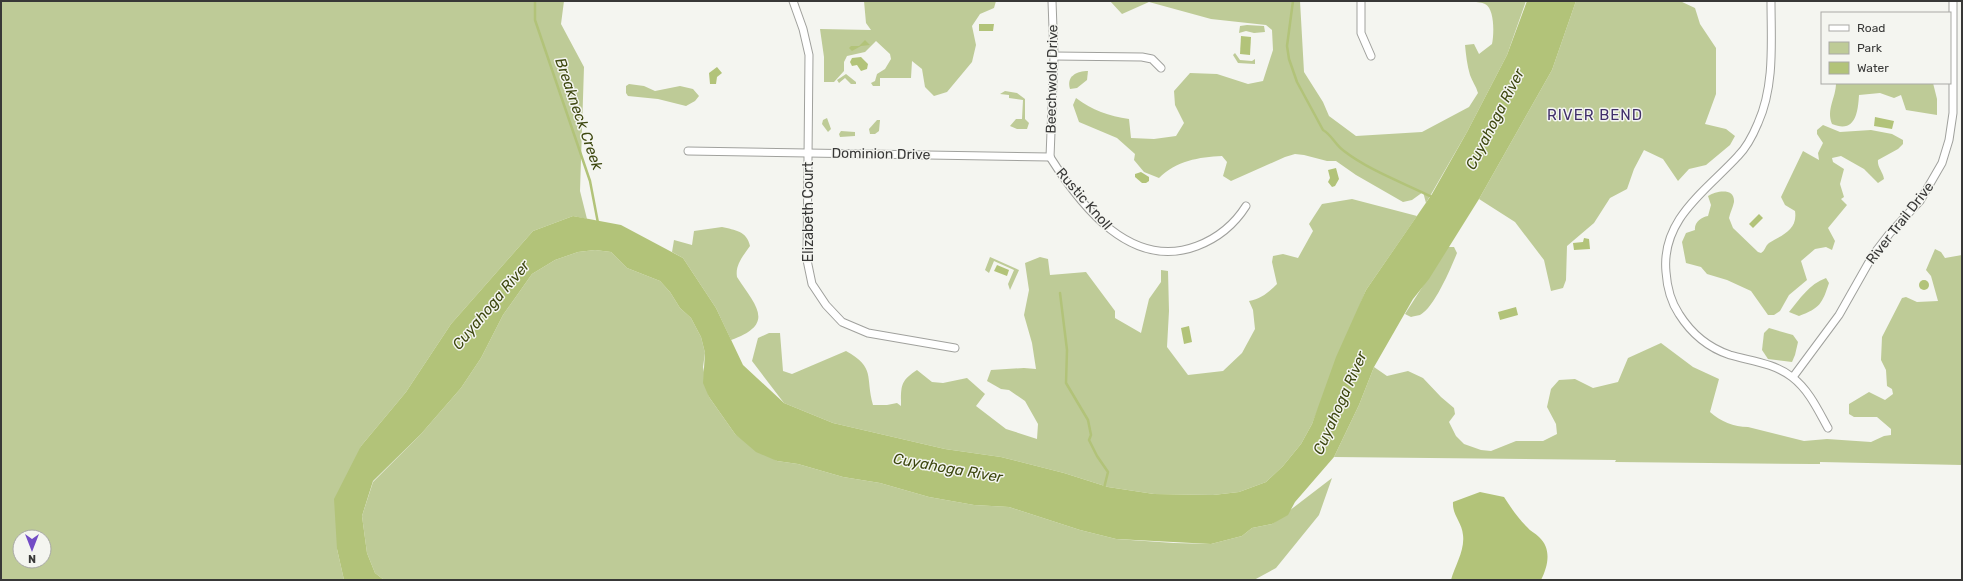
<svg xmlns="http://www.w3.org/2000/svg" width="1963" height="581" viewBox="0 0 1963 581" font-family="Rubik,sans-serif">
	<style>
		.green { fill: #becb97; fill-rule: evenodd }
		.water { fill: #b2c379 }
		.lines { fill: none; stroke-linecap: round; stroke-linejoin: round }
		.stream { stroke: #b2c379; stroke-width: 2.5 }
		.minor-casing { stroke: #a0a19d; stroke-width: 9 }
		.minor { stroke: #fff; stroke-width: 7 }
		.labels { text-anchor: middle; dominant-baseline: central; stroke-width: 3; stroke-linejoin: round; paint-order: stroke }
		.street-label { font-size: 14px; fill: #383837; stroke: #f4f5f0 }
		.water-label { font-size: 15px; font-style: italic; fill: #3d470f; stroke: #f4f5f0 }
		.neighbourhood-label { font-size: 15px; letter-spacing: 1px; fill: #41306b; stroke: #f4f5f0 }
	</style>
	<rect width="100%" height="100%" fill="#f4f5f0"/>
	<!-- green -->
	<g class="green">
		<path d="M 1,1 L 564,1 L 561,24 L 584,67 L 580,191 L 587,219 L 573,216 L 533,231 L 451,324 L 406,392 L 361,446 L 337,549 L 344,580 L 1,580 ZM 20,537 L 44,537 L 44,561 L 20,561 Z"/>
		<polygon points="864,1 996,1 994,8 980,14 972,26 976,45 972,62 947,92 934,96 925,87 922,69 912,61 911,78 880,78 880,86 873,86 871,83 875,81 877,74 885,69 891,59 890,54 876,41 865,52 847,56 844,62 844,71 834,82 824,82 824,57 820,29 871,30 866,23"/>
		<path d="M 1110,1 L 1300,1 L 1304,72 L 1323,102 L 1329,116 L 1356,136 L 1422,132 L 1469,107 L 1478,93 C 1476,86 1472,81 1470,75 C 1467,65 1466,55 1465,45 L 1474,44 L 1479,54 L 1492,44 C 1494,35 1495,9 1485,4 C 1482,2 1477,3 1473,1 L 1526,1 L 1507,55 L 1467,132 L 1426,203 L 1423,192 L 1412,200 L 1403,202 L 1356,175 L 1336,161 L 1327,161 L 1304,155 L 1295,154 L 1285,157 L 1231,181 L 1223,176 L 1227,162 L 1222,156 C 1199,157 1176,161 1159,178 L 1144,172 L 1134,160 L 1135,154 L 1117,138 L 1079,122 L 1073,105 L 1076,98 C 1092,110 1109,116 1129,119 L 1131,138 L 1154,139 L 1176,136 L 1184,123 L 1175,105 L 1174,91 L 1190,73 L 1217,74 L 1248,84 L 1263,81 L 1273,50 L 1272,30 L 1266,25 L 1211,19 L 1149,2 L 1122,14 Z"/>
		<polygon points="1576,1 1680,1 1695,8 1700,24 1716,48 1716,94 1705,124 1726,129 1735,136 1730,145 1706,165 1689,169 1678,181 1663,159 1644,150 1634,169 1627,189 1610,198 1594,223 1567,246 1566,280 1563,288 1551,291 1544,260 1515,222 1479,199 1552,70"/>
		<polygon points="1247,25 1264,26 1265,32 1254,33 1246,31 1239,33 1240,26"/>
		<polygon points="1235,53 1240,60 1252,61 1255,59 1255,64 1238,63 1233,55"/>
		<path d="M 1088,71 L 1087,80 L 1077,88 L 1070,89 C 1066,76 1077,71 1088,71 Z"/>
		<polygon points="846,74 856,82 856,84 851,84 845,78 839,83 837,80"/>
		<path d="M 1836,83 L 1933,83 L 1937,99 L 1937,115 L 1906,110 L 1901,95 L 1894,98 L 1880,93 L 1859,95 C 1858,111 1856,134 1832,124 C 1826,109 1836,98 1836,83 Z"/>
		<polygon points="629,84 644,86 655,91 680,86 693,89 699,96 695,101 686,106 658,99 628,96 626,93 626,86"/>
		<polygon points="1005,91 1017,93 1025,99 1025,119 1029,123 1027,129 1017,129 1010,126 1016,119 1022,119 1023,100 1009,98 1009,95 1000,94"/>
		<polygon points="827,118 831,129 828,132 822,124 823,120"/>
		<polygon points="877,120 880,120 879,131 875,134 870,134 869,129"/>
		<path d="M 1823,125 L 1840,132 L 1871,130 L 1892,134 L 1903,140 L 1903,144 L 1898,149 L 1878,160 C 1877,167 1883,172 1884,179 L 1878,183 L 1864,169 L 1841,156 L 1832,158 L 1833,162 L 1844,169 L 1840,184 L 1844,197 L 1841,199 L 1847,205 L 1828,228 L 1835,241 L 1832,250 L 1826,247 L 1815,249 L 1801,261 L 1807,280 L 1789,295 L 1780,311 L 1774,315 L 1768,315 L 1751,291 L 1727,280 L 1707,274 L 1701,267 L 1686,263 L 1682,242 L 1686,233 L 1695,230 C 1694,223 1701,217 1708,216 L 1711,205 L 1708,196 C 1716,191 1735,187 1734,202 C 1733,207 1730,213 1729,218 L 1733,228 L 1758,252 L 1761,253 C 1765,251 1765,246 1769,243 C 1782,235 1798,230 1795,211 L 1785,205 L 1781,197 L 1803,151 L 1819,160 L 1818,153 L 1823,143 L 1817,134 L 1817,130 Z"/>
		<polygon points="841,131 855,132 855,136 840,137 839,134"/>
		<path d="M 1352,199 L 1417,216 L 1366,290 L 1312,424 L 1301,444 L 1283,466 L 1266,482 L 1239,492 L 1213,495 L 1154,494 L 1108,487 L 1064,473 L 1001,457 L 945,449 L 833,423 L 784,403 L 752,361 L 758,338 L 769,333 L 780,333 L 783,371 L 792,374 L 846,351 C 876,368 865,376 873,405 L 887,405 L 897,403 L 901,406 C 901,386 900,381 917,370 L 932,382 L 943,383 L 967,378 L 985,394 L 976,406 L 1006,429 L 1037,439 L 1038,424 L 1025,401 L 1009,390 L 1001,389 L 987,381 L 991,370 L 1024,368 L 1036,369 L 1032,343 L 1024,315 L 1029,290 L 1025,263 L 1040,257 L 1048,259 L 1050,275 L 1086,272 L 1115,311 L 1115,318 L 1141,333 L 1149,299 L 1161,282 L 1161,270 L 1168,271 L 1169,311 L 1167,347 L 1188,375 L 1223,371 L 1242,353 L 1255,329 L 1253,310 L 1249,301 C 1261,299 1268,293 1277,284 L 1272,262 L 1273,256 L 1283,254 L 1298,258 L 1313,231 L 1309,224 L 1322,204 Z"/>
		<path d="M 722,227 C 735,230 747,231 750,246 C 743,256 735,265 737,277 C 755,305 777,324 731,340 L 716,308 L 683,258 L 672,252 L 674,240 L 692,245 L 694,231 Z"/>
		<path d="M 1448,247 L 1454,247 L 1457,253 C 1451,268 1434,308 1420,315 C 1417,316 1413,316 1411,317 L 1405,314 Z"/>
		<path d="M 1935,249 L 1941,252 L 1945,258 L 1962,255 L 1962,465 L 1820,462 L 1820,464 L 1813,464 L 1615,462 L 1616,460 L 1334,457 L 1359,405 L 1374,367 L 1387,376 L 1408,371 L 1423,378 L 1441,397 L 1454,408 L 1455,414 L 1449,422 L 1456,436 L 1464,444 L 1481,450 L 1491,451 L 1516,441 L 1543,441 L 1557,434 L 1556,424 L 1547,407 L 1551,389 L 1559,380 L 1575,379 L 1593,388 L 1618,382 L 1628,358 L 1661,343 L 1693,367 L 1719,379 L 1710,412 C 1720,421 1734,427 1748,427 L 1804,441 L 1827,439 L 1871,442 L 1884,436 L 1891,435 L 1891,429 L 1877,417 L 1854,417 L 1849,414 L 1849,404 L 1869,392 L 1885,400 L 1893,394 L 1892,389 L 1887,386 L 1886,370 L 1881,360 L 1882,337 L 1902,298 L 1906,297 L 1917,302 L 1938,301 L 1931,276 L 1926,270 Z"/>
		<polygon points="595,250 611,252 627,268 660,281 670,292 680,308 691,318 701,337 705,353 703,367 709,397 735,434 777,461 798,464 843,477 880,483 929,497 974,505 1009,507 1080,530 1116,539 1174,543 1211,544 1242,536 1252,528 1272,524 1332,478 1319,515 1276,568 1254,580 384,580 375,573 367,553 362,516 373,482 421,434 461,388 481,358 503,315 532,274 555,260 578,252"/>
		<polygon points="990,257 1019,270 1010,290 1008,284 1014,270 994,261 989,273 985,270"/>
		<path d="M 1826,278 L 1829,283 C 1822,304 1820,308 1799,316 L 1789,312 C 1800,299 1809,284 1826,278 Z"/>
		<polygon points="1769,328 1793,335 1798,342 1795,355 1792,362 1768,359 1762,350 1764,333"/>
	</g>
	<!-- water -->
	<g class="water">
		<polygon points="1527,1 1576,1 1552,70 1479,199 1429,279 1413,299 1374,367 1359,405 1334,457 1295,502 1288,515 1272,524 1252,528 1242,536 1211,544 1116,539 1080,530 1009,507 974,505 929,497 880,483 843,477 798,464 777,461 756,452 735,434 709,397 703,383 705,353 701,337 691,318 680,308 670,292 660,281 627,268 611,252 595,250 578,252 555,260 532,274 503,315 481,358 461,388 421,434 373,481 362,516 367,553 375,573 384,580 344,580 337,549 334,499 361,446 406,392 451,324 533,231 573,216 621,225 683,258 716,308 743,365 784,403 833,423 945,449 1001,457 1064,473 1108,487 1154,494 1213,495 1239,492 1266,482 1283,466 1301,444 1312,424 1336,357 1366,290 1432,194 1467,132 1507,55"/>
		<polygon points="979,24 994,24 993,31 979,31"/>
		<polygon points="1241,36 1251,37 1250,55 1240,54"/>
		<polygon points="865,40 870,45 861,46 852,51 849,48 851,46 859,46"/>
		<polygon points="861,57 868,64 867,69 861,71 857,65 852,66 850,62 852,58"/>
		<polygon points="717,67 722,73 717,77 716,84 710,84 709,73"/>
		<polygon points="1875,117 1894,121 1892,129 1874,126"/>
		<polygon points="1336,168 1339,179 1335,186 1332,187 1328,182 1330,178 1328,170"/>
		<polygon points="1141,172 1149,177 1149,181 1146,183 1142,183 1135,177 1135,174"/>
		<polygon points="1759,214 1763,218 1753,228 1749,224"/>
		<polygon points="1584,238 1589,239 1590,249 1574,250 1573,243 1583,242"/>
		<polygon points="997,265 1009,270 1007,276 994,271"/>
		<circle cx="1924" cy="285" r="5"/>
		<polygon points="1516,307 1518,315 1500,320 1498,312"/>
		<polygon points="1189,326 1192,342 1184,344 1181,328"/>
		<path d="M 1480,492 L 1504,497 C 1511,508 1518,518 1527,527 C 1530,531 1535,533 1539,537 C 1552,549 1548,566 1541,580 L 1451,580 C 1455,566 1465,550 1463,535 C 1462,522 1452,515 1453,502 Z"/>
	</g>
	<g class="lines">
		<!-- stream -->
		<g class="stream">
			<polyline points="535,1 535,20 590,181 598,223"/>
			<path d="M 1293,1 L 1287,46 L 1289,59 L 1297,82 L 1323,130 C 1332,135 1335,145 1344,151 C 1370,171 1404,183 1434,198"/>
			<polyline points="1060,293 1067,350 1066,383 1088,420 1091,435 1089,440 1097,456 1108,472 1104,488"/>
		</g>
		<defs>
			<g id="minor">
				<polyline points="793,1 803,29 809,55 807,260 812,284 826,305 842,322 868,333 955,348"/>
				<polyline points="1361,1 1361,33 1371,56"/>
				<path d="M 1771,1 C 1771,41 1775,85 1758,123 C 1753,135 1747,147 1738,156 C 1706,191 1661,219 1666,272 C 1667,287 1671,302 1679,314 C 1691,333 1709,348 1730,355 C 1751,361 1774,363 1792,377 C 1809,390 1818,410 1828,428"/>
				<polyline points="1054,56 1142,57 1152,59 1161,68"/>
				<polyline points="688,151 1050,157"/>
				<path d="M 1050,157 C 1081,206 1131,271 1197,246 C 1218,238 1234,225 1246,206"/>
				<polyline points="1050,157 1054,56 1052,1"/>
				<polyline points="1793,377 1839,315 1873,255 1890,233 1920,201 1942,163 1949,140 1953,113 1953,1"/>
			</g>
		</defs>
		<!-- minor casing -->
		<use href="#minor" class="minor-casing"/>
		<!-- minor -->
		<use href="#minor" class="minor"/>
	</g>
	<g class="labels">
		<!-- street labels -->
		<g class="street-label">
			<text transform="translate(1052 79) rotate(-89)">Beechwold Drive</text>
			<text transform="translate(881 154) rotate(1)">Dominion Drive</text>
			<text transform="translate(1084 199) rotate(49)">Rustic Knoll</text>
			<text transform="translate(808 212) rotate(-90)">Elizabeth Court</text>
			<text transform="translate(1900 223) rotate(-52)">River Trail Drive</text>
		</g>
		<!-- water labels -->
		<g class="water-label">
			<text transform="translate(579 114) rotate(71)">Breakneck Creek</text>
			<text transform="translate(1495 119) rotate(-63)">Cuyahoga River</text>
			<text transform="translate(491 305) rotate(-50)">Cuyahoga River</text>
			<text transform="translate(1340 403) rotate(-66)">Cuyahoga River</text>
			<text transform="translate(948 468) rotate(10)">Cuyahoga River</text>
		</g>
		<!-- neighbourhood labels -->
		<g class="neighbourhood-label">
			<text x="1595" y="115">RIVER BEND</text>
		</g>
	</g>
	<!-- border -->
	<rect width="1963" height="581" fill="none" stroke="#383837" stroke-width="4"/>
	<!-- legend -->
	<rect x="1821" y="12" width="130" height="72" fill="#f4f5f0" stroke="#a9a9a6"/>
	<rect x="1829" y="25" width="20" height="6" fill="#ffffff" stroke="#a9a9a6"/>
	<text x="1857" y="32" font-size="12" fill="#383837">Road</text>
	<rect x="1829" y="42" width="20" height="12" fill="#becb97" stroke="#a9a9a6"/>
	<text x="1857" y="52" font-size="12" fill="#383837">Park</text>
	<rect x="1829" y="62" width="20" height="12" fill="#b2c379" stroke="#a9a9a6"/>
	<text x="1857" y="72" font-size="12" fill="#383837">Water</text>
	<!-- north arrow -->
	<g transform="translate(32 549) rotate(180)"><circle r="19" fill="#f4f5f0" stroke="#a9a9a6"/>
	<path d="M0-3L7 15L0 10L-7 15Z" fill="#724cc5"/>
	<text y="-6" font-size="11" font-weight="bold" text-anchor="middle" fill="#383837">N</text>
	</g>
</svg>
